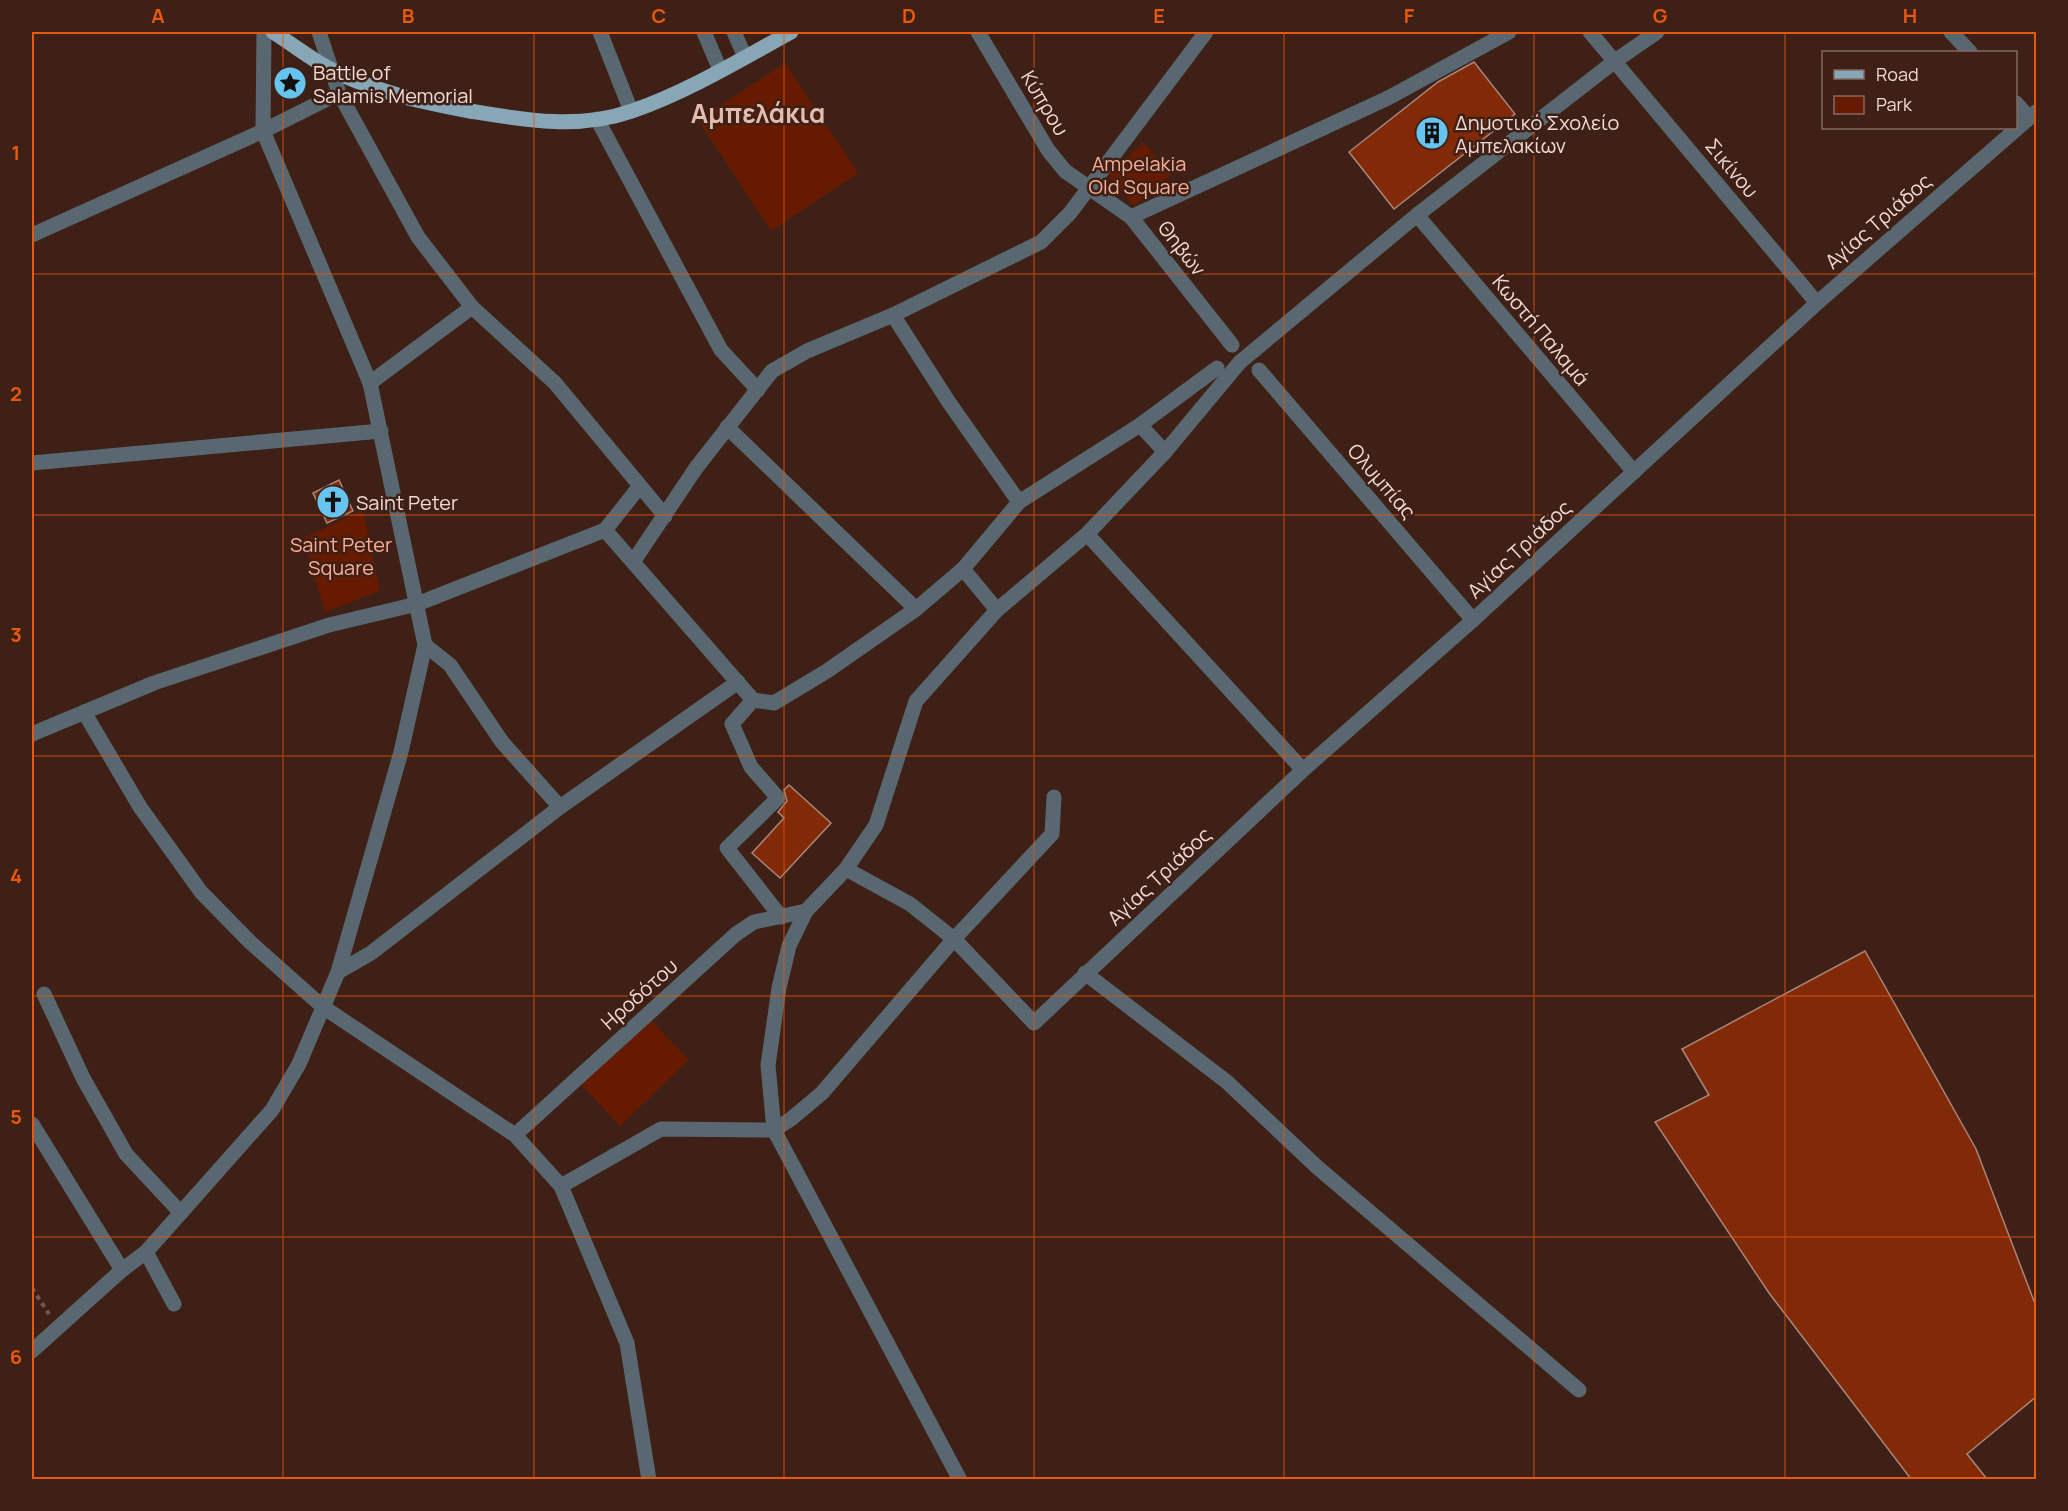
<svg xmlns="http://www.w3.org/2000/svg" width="2068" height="1511" viewBox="0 0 2068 1511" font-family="Manrope,sans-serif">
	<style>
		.green { fill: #661b00 }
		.building { fill: #822907; stroke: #ab867a; stroke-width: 1.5 }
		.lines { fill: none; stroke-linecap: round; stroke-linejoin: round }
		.path { stroke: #745950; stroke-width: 4; stroke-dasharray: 4.5 4.5; stroke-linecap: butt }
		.minor { stroke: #596870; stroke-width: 15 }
		.major { stroke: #87a7b7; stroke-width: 15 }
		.grid { fill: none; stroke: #e8590c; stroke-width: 1.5; stroke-opacity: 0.55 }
		.labels { text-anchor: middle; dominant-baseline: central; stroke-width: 5; stroke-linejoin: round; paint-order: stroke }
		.poi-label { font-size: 20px; fill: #efdad4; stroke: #3e2016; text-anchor: start }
		.street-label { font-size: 20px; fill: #efdad4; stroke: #3e2016 }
		.park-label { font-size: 20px; fill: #faae97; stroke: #3e2016 }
		.district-label { font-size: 26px; font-weight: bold; fill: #e4bcaf; stroke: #3e2016 }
		.neatline { fill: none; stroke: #e8590c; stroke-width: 2 }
		.grid-label { font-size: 20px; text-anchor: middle; font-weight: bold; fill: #e8590c }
	</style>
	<rect width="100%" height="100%" fill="#3e2016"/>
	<!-- green -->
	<g class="green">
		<polygon points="785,63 858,173 771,231 698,120"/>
		<polygon points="1144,143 1171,175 1134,206 1107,174"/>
		<polygon points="363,510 380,591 325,612 303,538"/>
		<polygon points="650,1019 689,1060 620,1126 581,1085"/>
	</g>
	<!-- building -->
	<g class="building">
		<polygon points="1474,62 1515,114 1394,209 1349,152 1438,82"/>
		<polygon points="339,480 353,511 327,523 313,493"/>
		<polygon points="789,785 831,823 780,878 752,853 784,818 778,812 787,801 784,790"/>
		<polygon points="1865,951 1976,1149 2037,1309 2037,1396 1967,1454 1987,1479 1911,1479 1769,1293 1655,1122 1709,1095 1682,1049"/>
	</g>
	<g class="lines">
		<!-- path -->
		<polyline class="path" points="32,1288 49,1314"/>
		<!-- minor -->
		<g class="minor">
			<polyline points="600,32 631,111"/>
			<polyline points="704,32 720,70"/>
			<polyline points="734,32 745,57"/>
			<polyline points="978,32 1048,150 1065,171 1131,217 1232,345"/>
			<polyline points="1590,32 1817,303"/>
			<polyline points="1951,32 1970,52"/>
			<polyline points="339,93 418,237 472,307 555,383 665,516"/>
			<polyline points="2016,103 2028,117"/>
			<polyline points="597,119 721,350 758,390"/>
			<polyline points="1417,215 1634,472"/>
			<polyline points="1131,217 1388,98 1509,32"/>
			<polyline points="32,235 263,131 339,93 319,32"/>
			<polyline points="893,315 948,401 1019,502"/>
			<polyline points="1259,370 1473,620"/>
			<polyline points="370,383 472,307"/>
			<polyline points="1140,425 1165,452"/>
			<polyline points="727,427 916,609"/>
			<polyline points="32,463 381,431"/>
			<polyline points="605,530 640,486"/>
			<polyline points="1087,534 1303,770"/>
			<polyline points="633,562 696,468 772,371 807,351 893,315 1041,242 1070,213 1206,32"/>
			<polyline points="963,569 997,610"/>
			<polyline points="425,645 450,665 502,742 560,807"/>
			<polyline points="753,700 732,724 751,767 778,798 727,848 781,917"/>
			<polyline points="84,712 140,807 201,892 250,942 323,1007 515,1135 561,1186 627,1343 649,1480"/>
			<polyline points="32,734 154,683 329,625 417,604 605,530 753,700 774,703 827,671 916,609 963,569 1019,502 1140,425 1217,368"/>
			<polyline points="846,869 910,904 954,939 1034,1023 1303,770 1473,620 1817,303 2036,112"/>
			<polyline points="338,972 371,953 560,807 738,682"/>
			<polyline points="1085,973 1227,1082 1317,1167 1579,1390"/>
			<polyline points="44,994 83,1078 126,1154 181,1213"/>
			<polyline points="32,1124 122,1270"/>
			<polyline points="515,1135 736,934 754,922 806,911"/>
			<polyline points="561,1186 661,1129 774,1130 791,1119 822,1093 954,939 1052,834 1054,797"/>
			<polyline points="146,1252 174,1304"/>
			<polyline points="32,1351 122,1270 146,1252 272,1110 299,1064 338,972 401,752 425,645 370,383 263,131 264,32"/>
			<polyline points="960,1480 774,1130 768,1065 779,988 789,946 806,911 846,869 876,825 916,701 997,610 1087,534 1165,452 1240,362 1417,215 1615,61 1657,32"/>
		</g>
		<!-- major -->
		<path class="major" d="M 273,32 C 292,44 311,59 330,69 C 375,92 421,102 470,111 C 524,120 578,130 632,111 C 687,92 740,60 791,32"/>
	</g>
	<!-- grid -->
	<path class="grid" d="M 283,32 L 283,1480M 534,32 L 534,1480M 784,32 L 784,1480M 1034,32 L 1034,1480M 1284,32 L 1284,1480M 1534,32 L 1534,1480M 1785,32 L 1785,1480M 32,274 L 2036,274M 32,515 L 2036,515M 32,756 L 2036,756M 32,996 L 2036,996M 32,1237 L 2036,1237"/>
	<!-- icons -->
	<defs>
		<symbol id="sight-disc" viewBox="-11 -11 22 22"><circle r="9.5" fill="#67c4ef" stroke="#3e2016"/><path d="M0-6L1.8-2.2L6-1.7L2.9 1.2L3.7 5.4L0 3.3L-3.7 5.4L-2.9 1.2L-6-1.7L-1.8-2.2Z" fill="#111"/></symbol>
		<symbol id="building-disc" viewBox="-11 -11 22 22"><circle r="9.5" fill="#67c4ef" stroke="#3e2016"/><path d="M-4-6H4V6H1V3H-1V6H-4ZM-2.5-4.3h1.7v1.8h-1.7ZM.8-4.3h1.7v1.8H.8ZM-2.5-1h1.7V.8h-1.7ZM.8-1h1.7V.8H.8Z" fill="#111"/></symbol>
		<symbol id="church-disc" viewBox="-11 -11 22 22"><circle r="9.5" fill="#67c4ef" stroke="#3e2016"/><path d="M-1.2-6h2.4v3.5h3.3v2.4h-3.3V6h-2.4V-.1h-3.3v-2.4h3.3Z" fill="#111"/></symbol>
	</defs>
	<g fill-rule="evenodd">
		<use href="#sight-disc" x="271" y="64" width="38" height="38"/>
		<use href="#building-disc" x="1413" y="114" width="38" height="38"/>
		<use href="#church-disc" x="314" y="483" width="38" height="38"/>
	</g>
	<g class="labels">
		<!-- poi labels -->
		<g class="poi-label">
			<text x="313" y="72">Battle of<tspan x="313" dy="23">Salamis Memorial</tspan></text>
			<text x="1455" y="122">Δημοτικό Σχολείο<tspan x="1455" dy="23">Αμπελακίων</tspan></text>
			<text x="356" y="502">Saint Peter</text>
		</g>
		<!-- street labels -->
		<g class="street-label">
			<text transform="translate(1045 103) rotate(59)">Κύπρου</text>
			<text transform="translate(1732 168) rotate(50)">Σικίνου</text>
			<text transform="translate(1878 221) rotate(-41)">Αγίας Τριάδος</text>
			<text transform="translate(1182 248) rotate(52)">Θηβών</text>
			<text transform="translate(1541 330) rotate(50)">Κωστή Παλαμά</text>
			<text transform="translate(1382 481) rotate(49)">Ολυμπίας</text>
			<text transform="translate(1519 549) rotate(-43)">Αγίας Τριάδος</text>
			<text transform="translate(1159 876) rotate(-43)">Αγίας Τριάδος</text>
			<text transform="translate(639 994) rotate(-42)">Ηροδότου</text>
		</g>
		<!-- park labels -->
		<g class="park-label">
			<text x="1139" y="163">Ampelakia<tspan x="1139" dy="23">Old Square</tspan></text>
			<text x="341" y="544">Saint Peter<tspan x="341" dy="23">Square</tspan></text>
		</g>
		<!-- district labels -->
		<g class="district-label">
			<text x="758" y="113">Αμπελάκια</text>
		</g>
	</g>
	<!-- border -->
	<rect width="2068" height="1511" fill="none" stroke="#3e2016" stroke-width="66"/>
	<!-- legend -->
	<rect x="1822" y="51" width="195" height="78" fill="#3e2016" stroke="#856a62" stroke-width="1.5"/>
	<rect x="1834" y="70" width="30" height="9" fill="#87a7b7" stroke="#856a62" stroke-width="1.5"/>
	<text x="1876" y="81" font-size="18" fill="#efdad4">Road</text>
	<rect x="1834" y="96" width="30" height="18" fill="#661b00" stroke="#856a62" stroke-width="1.5"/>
	<text x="1876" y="111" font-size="18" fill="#efdad4">Park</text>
	<rect x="33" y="33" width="2002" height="1445" class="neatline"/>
	<g class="grid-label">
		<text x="158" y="23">A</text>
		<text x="408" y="23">B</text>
		<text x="659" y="23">C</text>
		<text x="909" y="23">D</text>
		<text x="1159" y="23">E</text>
		<text x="1409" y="23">F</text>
		<text x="1660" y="23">G</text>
		<text x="1910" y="23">H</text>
		<text x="16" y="160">1</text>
		<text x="16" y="401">2</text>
		<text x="16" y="642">3</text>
		<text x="16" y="883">4</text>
		<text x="16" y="1124">5</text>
		<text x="16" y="1364">6</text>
	</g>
</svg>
